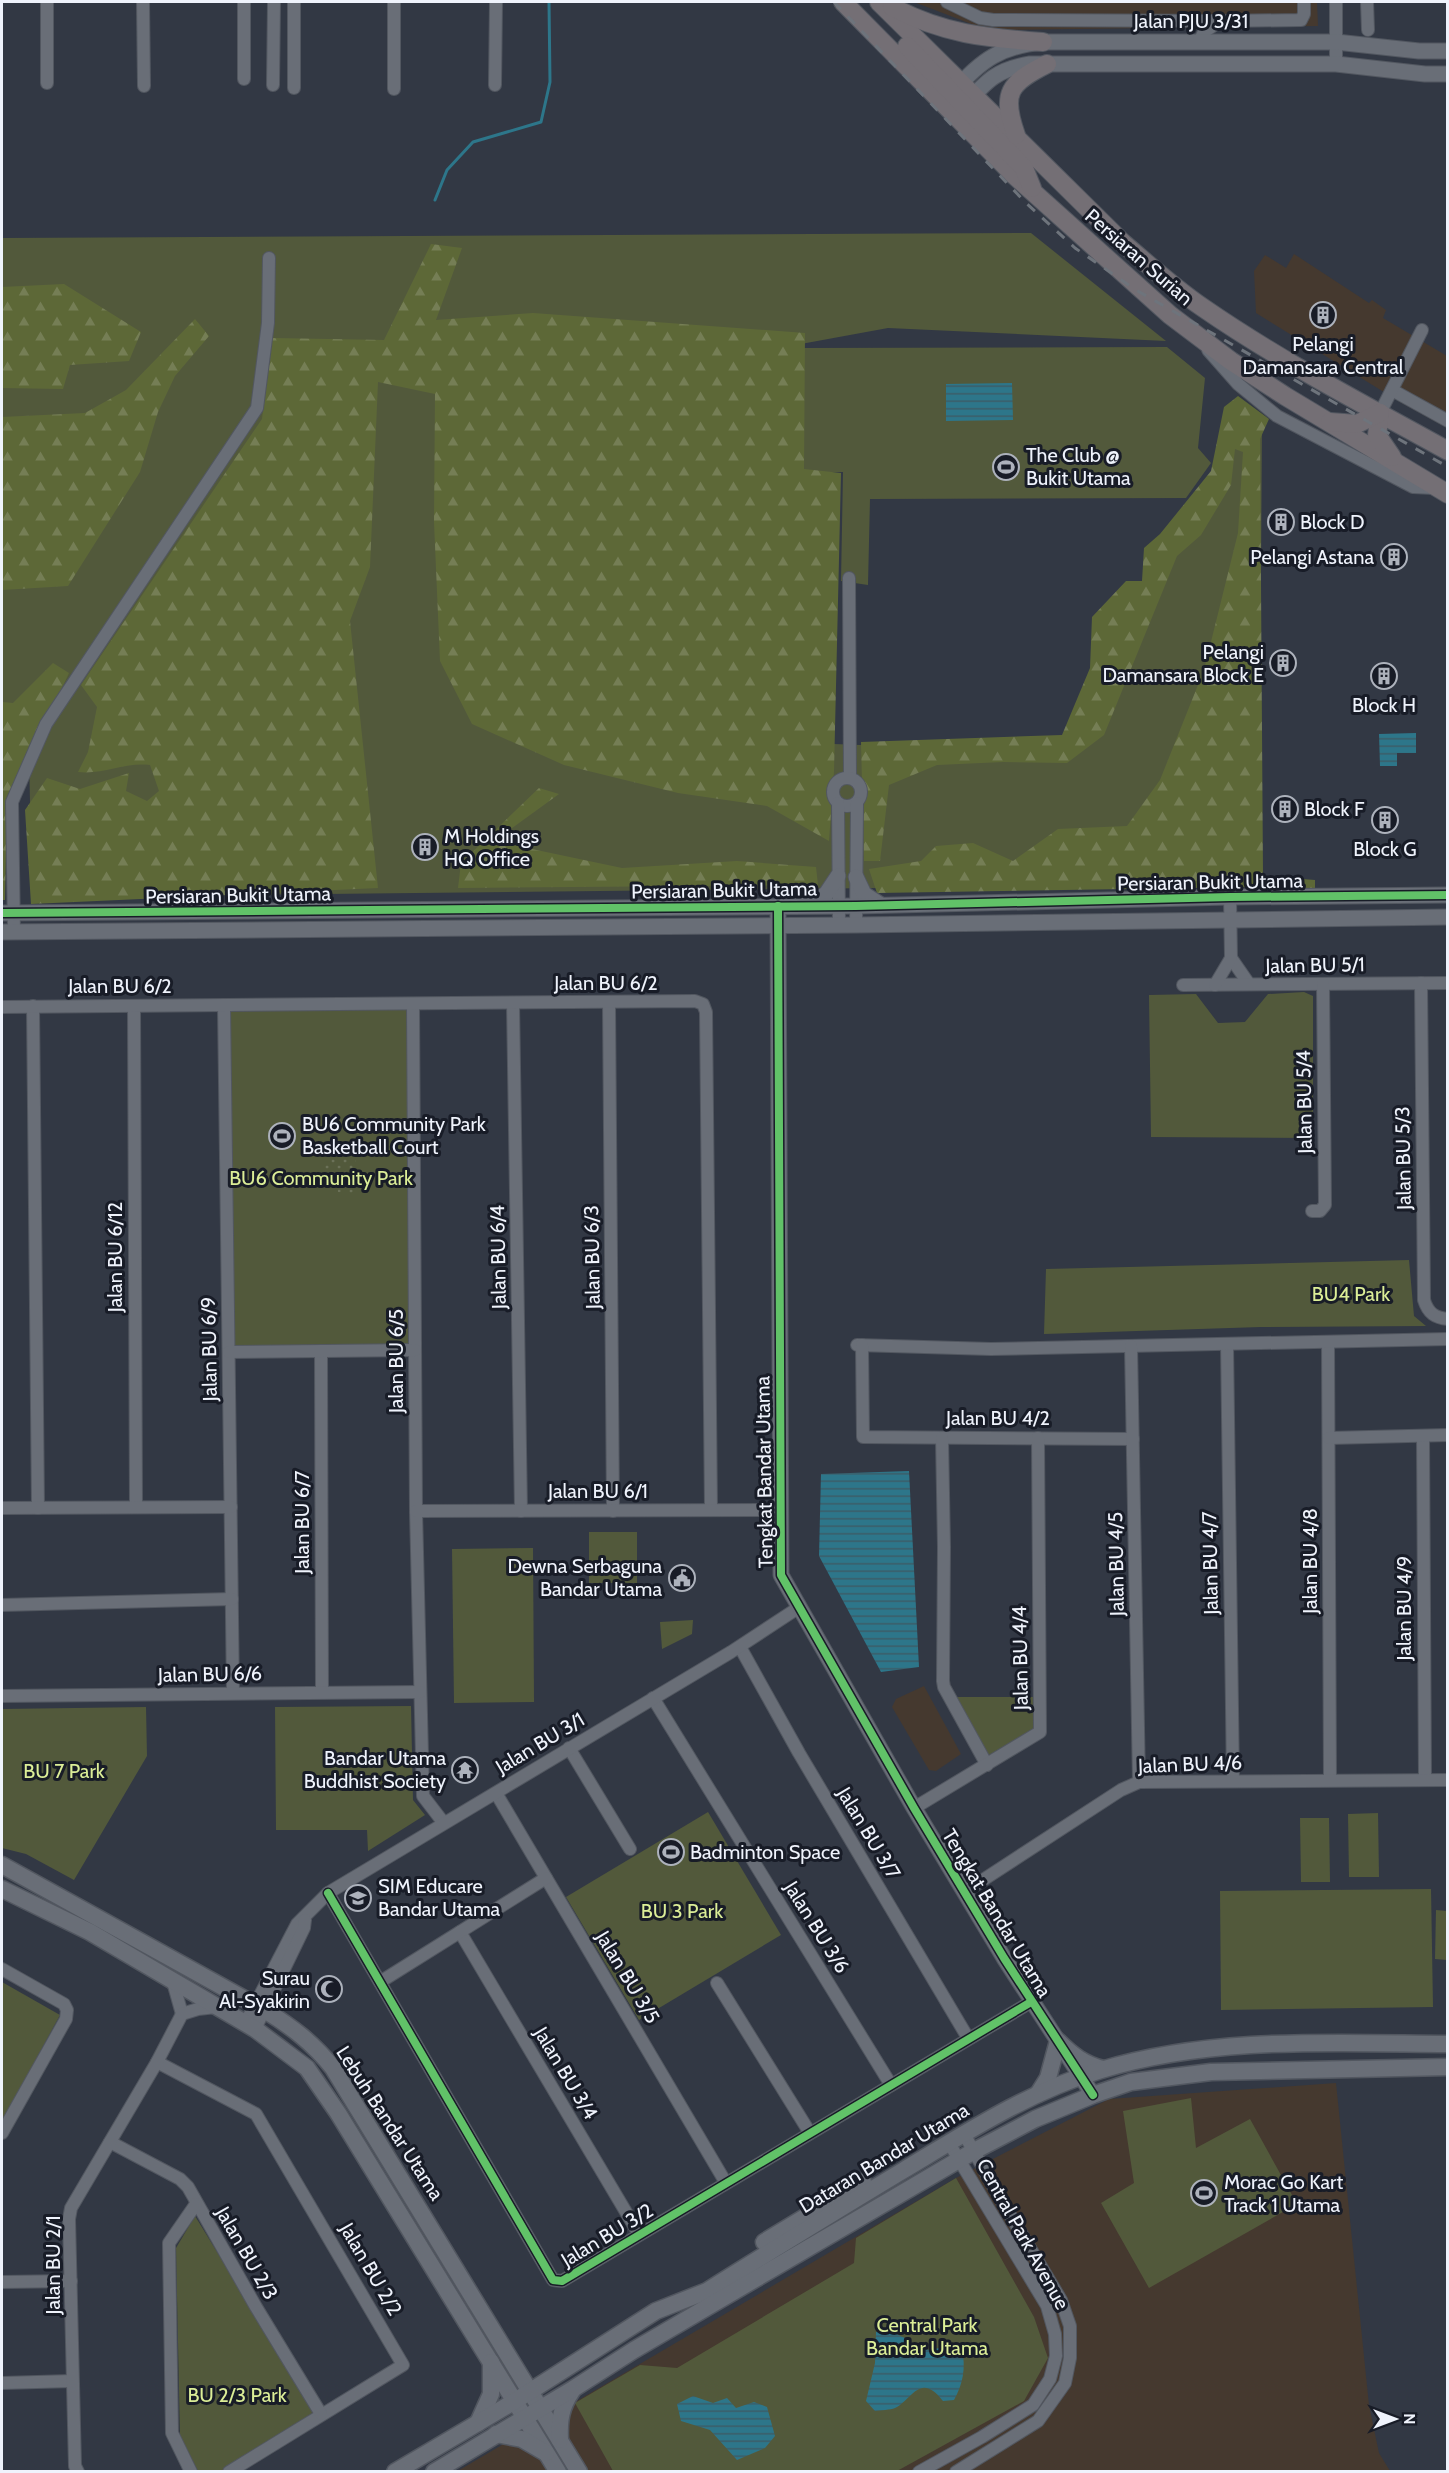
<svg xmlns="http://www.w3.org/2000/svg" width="1449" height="2473" viewBox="0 0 1449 2473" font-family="Cabin,sans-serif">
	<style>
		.commercial { fill: #45392f }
		.green { fill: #52593b }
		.forest { fill: url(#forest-firs) }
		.garden { fill: url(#garden-dots) }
		.water { fill: url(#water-rules) }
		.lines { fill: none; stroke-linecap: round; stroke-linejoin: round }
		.stream { stroke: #2d768a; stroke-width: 3 }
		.minor-casing { stroke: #525760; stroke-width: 14 }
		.tertiary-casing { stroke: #525760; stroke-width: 17 }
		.secondary-casing { stroke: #525760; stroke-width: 19 }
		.primary-casing { stroke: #525760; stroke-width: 20 }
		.minor { stroke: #696e77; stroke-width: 12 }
		.tertiary { stroke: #696e77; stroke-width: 15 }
		.secondary { stroke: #696e77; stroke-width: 16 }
		.primary { stroke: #746f75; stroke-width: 18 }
		.rail { stroke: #6e747c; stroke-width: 3; stroke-dasharray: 10 10; stroke-linecap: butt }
		.cycleway-casing { stroke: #181c27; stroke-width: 11 }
		.cycleway { stroke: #61c268; stroke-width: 8 }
		.labels { text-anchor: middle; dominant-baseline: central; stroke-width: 6; stroke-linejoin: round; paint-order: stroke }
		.street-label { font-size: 20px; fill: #eff3fc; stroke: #181c27 }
		.poi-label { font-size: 20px; fill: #eff3fc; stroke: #181c27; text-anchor: start }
		.park-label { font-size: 20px; fill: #dcee97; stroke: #181c27 }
	</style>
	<defs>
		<pattern id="forest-firs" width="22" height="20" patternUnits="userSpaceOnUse" patternTransform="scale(1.5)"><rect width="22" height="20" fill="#5d6837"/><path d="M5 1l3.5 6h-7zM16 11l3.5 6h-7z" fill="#757e55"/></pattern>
		<pattern id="garden-dots" width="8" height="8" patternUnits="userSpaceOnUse" patternTransform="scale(1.5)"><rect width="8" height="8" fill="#52593b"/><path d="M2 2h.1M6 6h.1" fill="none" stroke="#6b7158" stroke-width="1.8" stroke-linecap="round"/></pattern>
		<pattern id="water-rules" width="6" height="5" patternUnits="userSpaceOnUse" patternTransform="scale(1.5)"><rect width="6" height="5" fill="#2d768a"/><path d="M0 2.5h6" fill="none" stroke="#3c5d68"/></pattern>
	</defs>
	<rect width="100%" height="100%" fill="#323844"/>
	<!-- commercial -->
	<g class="commercial">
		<polygon points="914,2 1317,2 1318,26 987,30"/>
		<polygon points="1294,254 1369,303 1372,300 1386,310 1383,318 1447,356 1447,428 1400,402 1256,313 1254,271 1265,255 1286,268"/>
		<polygon points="924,1686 961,1754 936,1771 929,1770 892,1707 896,1699"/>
		<polygon points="1336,2083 1369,2405 1379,2453 1390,2471 456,2472 956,2178 1109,2099"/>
	</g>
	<!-- green -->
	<g class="green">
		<polygon points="1031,233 1166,341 888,328 790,346 834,744 1072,753 1222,468 1227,405 1262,421 1259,884 32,897 28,707 2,709 2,238"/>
		<polygon points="1167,347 1205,378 1198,448 1211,463 1186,498 870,499 868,585 841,581 843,472 804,472 803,348"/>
		<polygon points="1304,992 1313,996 1313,1138 1151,1137 1149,995 1196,994 1218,1023 1245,1022 1268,994"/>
		<polygon points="412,1006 414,1348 231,1351 227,1007"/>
		<polygon points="1409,1260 1414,1316 1426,1326 1261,1327 1044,1334 1046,1269"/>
		<rect x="589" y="1532" width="48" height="51"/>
		<polygon points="533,1548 534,1702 454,1703 452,1549"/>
		<polygon points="693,1620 692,1634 662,1649 660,1622"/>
		<polygon points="956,1697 1036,1697 1037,1728 987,1756"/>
		<polygon points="411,1706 413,1800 425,1815 368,1851 367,1830 276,1830 275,1707"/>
		<polygon points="146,1707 147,1756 74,1880 26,1854 2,1848 2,1709"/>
		<polygon points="708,1812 781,1935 639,2020 566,1897"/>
		<polygon points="1378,1813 1379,1877 1349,1877 1348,1814"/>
		<polygon points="1300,1818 1329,1818 1330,1882 1301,1882"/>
		<polygon points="1431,1889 1433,2007 1221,2010 1220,1891"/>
		<polygon points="1436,1910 1447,1911 1447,1960 1435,1959"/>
		<polygon points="2,1982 60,2015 2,2122"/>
		<polygon points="1191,2098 1196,2148 1250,2119 1297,2204 1149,2288 1101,2203 1134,2183 1123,2111"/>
		<polygon points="956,2178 1034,2317 1048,2358 1024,2401 897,2471 613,2471 575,2403 640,2365 677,2368 854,2263 856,2238"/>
		<polygon points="195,2216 316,2413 221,2471 198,2471 180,2436 176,2248"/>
	</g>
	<!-- forest -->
	<g class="forest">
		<path d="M 431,244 L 462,248 L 436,320 L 533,313 L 805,333 L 804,469 L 841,473 L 834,771 L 829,841 L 767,806 L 678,793 L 564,765 L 472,724 L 440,661 L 434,522 L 435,394 L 378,382 L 370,567 L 350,621 L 378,888 L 31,904 L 25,810 L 47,778 L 80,789 L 129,773 L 126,791 L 147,801 L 159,791 L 150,765 C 124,762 103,775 78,772 L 88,752 L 97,707 L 81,685 L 262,419 L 272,338 L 384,340 Z"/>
		<polygon points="64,284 141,332 129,361 70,365 63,389 2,388 2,287"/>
		<polygon points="195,319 209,336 175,376 158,412 140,472 68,586 2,590 2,417 85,413 126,390"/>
		<polygon points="1238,396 1269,419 1260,439 1263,876 1315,880 1315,891 1254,887 877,893 869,869 921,861 936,846 973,843 1013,861 1058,829 1127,826 1160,780 1204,670 1238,533 1243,452 1235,449 1231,485 1201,535 1177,556 1104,735 1067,763 1003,762 937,765 889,785 880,861 864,861 861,742 1062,735 1090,668 1092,617 1126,581 1142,581 1144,548 1160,534 1211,471 1224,407"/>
		<polygon points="53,663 69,673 7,803 5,900 2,900 2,702 13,703"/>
		<polygon points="539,788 559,794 494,841 622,868 737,861 816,867 818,885 458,888 461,863"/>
	</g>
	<!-- garden -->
	<polygon class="garden" points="338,1151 351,1154 356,1159 355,1170 361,1170 361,1186 354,1195 338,1192 338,1188 333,1186 333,1177 327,1178 327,1172 324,1170 323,1159 328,1154"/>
	<!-- water -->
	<g class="water">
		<polygon points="1012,383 1013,420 946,421 946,384"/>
		<polygon points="1416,733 1416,753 1397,753 1397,766 1380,766 1379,734"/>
		<polygon points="909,1471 919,1667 881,1672 819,1556 821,1474"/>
		<path d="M 888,2330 L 907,2339 L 915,2348 L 930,2350 L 953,2345 L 962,2349 C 966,2368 963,2384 954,2400 L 943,2401 C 920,2371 912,2400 895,2408 C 890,2410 881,2410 875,2411 L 866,2401 L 875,2363 L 876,2332 Z"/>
		<polygon points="693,2396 713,2403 727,2398 736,2408 754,2402 767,2407 775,2436 765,2448 737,2460 710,2430 681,2421 677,2404"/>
	</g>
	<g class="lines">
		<!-- stream -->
		<polyline class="stream" points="435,200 447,170 473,142 541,122 550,82 549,2"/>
		<defs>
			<g id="minor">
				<polyline points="47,2 47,83"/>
				<polyline points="143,2 144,86"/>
				<polyline points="244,2 244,79"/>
				<polyline points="294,2 294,88"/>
				<polyline points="947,2 980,18 993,20 1220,21"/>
				<polyline points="1336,2 1336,64"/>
				<polyline points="1367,2 1368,30"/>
				<polyline points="1199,42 1204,32 1220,21 1301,20 1304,14 1304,2"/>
				<polyline points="273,85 274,2"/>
				<polyline points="495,85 496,2"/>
				<polyline points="394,89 394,2"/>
				<polyline points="1208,350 1238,384 1277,416 1413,487 1434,488"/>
				<polyline points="1392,390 1448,421"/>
				<polyline points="1380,413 1422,330"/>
				<polyline points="849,578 850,778"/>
				<circle cx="847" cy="792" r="14"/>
				<polyline points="838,803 839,925"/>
				<polyline points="856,925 857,803"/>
				<polyline points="14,932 12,802 46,724 257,408 268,323 269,258"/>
				<polyline points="1231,958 1249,984"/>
				<path d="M 1421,983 L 1424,1300 C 1428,1313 1435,1318 1448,1319"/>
				<polyline points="1183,985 1448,983"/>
				<polyline points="1215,985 1231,958 1230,897"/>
				<polyline points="513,1003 521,1511"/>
				<polyline points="609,1003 613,1511"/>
				<polyline points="413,1004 416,1511 423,1796 443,1822"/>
				<polyline points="224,1005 233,1693"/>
				<polyline points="33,1006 38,1508"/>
				<polyline points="134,1006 136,1507"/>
				<polyline points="2,1007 695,1001 703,1004 706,1012 711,1510"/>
				<polyline points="1312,1211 1320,1211 1325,1205 1323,984"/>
				<polyline points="1328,1342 1330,1780"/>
				<polyline points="1227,1344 1233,1781"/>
				<polyline points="857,1345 991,1349 1448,1339"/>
				<polyline points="862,1345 863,1437 1133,1439"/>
				<polyline points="1131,1346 1139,1782"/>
				<polyline points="321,1351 322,1692"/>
				<polyline points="229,1352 415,1350"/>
				<polyline points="1423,1436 1425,1780"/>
				<polyline points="942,1438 944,1547 943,1681 944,1687 987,1765"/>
				<polyline points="1329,1438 1448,1435"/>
				<polyline points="2,1508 231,1507"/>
				<polyline points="416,1511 780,1510"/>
				<polyline points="2,1605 232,1599"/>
				<polyline points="740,1647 799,1753 968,2038"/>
				<polyline points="2,1696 420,1692"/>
				<polyline points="653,1698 891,2085"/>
				<polyline points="569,1748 630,1849"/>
				<polyline points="496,1793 726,2183"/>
				<polyline points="914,1808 1040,1732 1038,1438"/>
				<polyline points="966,1891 1121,1790 1139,1782 1448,1780"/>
				<polyline points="328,1893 553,2280 562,2281 1031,2002"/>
				<polyline points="460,1932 639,2234"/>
				<polyline points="2,1969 64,2004 67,2010 66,2019 2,2133"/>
				<polyline points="173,1982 182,2014"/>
				<polyline points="380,1982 546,1878"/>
				<polyline points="717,1983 810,2133"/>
				<polyline points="245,2024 297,1924 328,1893 731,1652 798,1608"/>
				<polyline points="255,2029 304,1928 305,1920"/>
				<polyline points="157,2062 256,2114 403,2365 229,2472"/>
				<polyline points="110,2142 180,2179 188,2187 256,2307 321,2414"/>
				<polyline points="2,2282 71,2281"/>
				<polyline points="2,2383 72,2381"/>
				<polyline points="78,2472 75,2466 69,2219 71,2208 157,2062 182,2014 198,2009 216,2007"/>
				<polyline points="191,2472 172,2433 169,2243 196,2204"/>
				<polyline points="919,2472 982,2437 1033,2405 1050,2379 1056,2356 1055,2334 1047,2306 949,2143"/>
				<polyline points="956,2472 1038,2421 1065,2383 1070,2358 1070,2326 1061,2300 1003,2203 964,2134"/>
			</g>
			<g id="tertiary">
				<path d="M 954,91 C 981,60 1001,46 1043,42 L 1336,42 L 1419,51 L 1448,51"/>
				<path d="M 966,104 C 987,80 998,69 1030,64 L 1336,64 L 1425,74 L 1448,74"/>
				<polyline points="856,877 864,894 881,905"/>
				<polyline points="807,904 826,894 838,876"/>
				<polyline points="2,913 856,906 1230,897 1448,895"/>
				<polyline points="778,915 781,1575 914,1808 1004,1958 1093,2095"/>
				<polyline points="2,932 856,925 1448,917"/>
			</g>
			<g id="secondary">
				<path d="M 2,1865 L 266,2011 C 292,2027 313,2043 333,2068 L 579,2472"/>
				<polyline points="2,1889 90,1932 255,2029 307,2068 338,2113 558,2472"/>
				<path d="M 1038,2094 L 1048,2078 L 1058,2041 C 1072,2055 1084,2064 1103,2069"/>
				<polyline points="764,2242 863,2182"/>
				<polyline points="478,2423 491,2394 491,2362"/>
				<polyline points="496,2434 522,2439 546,2453"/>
				<path d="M 560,2440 C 559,2420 561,2407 572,2391"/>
				<path d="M 395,2472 L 515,2401 L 656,2311 L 707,2291 C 772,2250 838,2210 904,2170 C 967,2132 1030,2091 1101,2070 C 1213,2036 1332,2043 1448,2044"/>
				<polyline points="434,2472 573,2389 634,2350 974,2151 1035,2119 1093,2095 1131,2082 1211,2072 1448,2067"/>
			</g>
			<g id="primary">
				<polyline points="843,2 1014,175 1170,315 1231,361 1285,396 1448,494"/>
				<path d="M 879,2 L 1123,243 C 1149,265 1174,288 1202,307 C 1280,361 1365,405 1448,451"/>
				<path d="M 892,7 C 944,34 985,38 1043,42"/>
				<polyline points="907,46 1024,168 1032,188"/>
				<path d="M 1016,135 C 1001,93 1009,83 1047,64"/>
				<polyline points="1380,413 1377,435 1392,457"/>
				<polyline points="1330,422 1357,424 1380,413"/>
			</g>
		</defs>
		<!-- minor casing -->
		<use href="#minor" class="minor-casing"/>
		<!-- tertiary casing -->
		<use href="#tertiary" class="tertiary-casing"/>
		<!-- secondary casing -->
		<use href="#secondary" class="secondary-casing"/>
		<!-- primary casing -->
		<use href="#primary" class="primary-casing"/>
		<!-- minor -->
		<use href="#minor" class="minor"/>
		<!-- tertiary -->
		<use href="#tertiary" class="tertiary"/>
		<!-- secondary -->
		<use href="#secondary" class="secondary"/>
		<!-- primary -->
		<use href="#primary" class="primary"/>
		<!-- rail -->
		<polyline class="rail" points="834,2 1025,202 1075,248 1136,290 1448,467"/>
		<defs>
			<g id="cycleway">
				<polyline points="778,906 781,1575 914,1808 1004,1958 1093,2095"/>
				<polyline points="2,913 856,906 1230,897 1448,895"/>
				<polyline points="328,1893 553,2280 562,2281 1031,2002"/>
			</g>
		</defs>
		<!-- cycleway casing -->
		<use href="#cycleway" class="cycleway-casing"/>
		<!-- cycleway -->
		<use href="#cycleway" class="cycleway"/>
	</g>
	<!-- icons -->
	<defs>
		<symbol id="building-ring" viewBox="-11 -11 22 22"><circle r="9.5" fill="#181c27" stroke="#adb2bc" stroke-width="1.5"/><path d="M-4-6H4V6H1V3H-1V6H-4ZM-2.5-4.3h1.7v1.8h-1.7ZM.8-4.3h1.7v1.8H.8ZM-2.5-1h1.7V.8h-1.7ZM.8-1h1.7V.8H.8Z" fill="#adb2bc"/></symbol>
		<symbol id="stadium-ring" viewBox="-11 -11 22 22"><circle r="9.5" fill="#181c27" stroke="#adb2bc" stroke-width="1.5"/><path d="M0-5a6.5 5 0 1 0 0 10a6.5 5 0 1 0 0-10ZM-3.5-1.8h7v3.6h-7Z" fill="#adb2bc"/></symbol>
		<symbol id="civic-ring" viewBox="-11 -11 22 22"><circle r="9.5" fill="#181c27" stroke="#adb2bc" stroke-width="1.5"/><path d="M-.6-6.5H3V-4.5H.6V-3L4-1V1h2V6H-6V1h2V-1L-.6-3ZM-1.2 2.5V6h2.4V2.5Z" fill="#adb2bc"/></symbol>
		<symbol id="temple-ring" viewBox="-11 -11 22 22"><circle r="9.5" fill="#181c27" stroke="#adb2bc" stroke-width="1.5"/><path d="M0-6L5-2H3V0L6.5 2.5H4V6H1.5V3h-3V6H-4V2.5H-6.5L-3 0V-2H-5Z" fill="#adb2bc"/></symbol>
		<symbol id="school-ring" viewBox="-11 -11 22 22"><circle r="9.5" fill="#181c27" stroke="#adb2bc" stroke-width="1.5"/><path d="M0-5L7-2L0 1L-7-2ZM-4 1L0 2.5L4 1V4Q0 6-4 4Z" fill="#adb2bc"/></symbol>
		<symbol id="mosque-ring" viewBox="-11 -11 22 22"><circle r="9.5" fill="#181c27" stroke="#adb2bc" stroke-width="1.5"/><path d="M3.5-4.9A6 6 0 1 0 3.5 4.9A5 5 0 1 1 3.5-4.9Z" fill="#adb2bc"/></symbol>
	</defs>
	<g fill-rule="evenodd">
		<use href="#building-ring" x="1308" y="300" width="30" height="30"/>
		<use href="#stadium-ring" x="991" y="452" width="30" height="30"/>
		<use href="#building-ring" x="1266" y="507" width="30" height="30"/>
		<use href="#building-ring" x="1379" y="542" width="30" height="30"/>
		<use href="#building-ring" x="1268" y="648" width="30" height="30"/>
		<use href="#building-ring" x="1369" y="661" width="30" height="30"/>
		<use href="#building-ring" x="1270" y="794" width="30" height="30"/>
		<use href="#building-ring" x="1370" y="805" width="30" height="30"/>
		<use href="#building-ring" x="410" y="832" width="30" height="30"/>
		<use href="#stadium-ring" x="267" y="1121" width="30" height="30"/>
		<use href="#civic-ring" x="667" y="1563" width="30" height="30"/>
		<use href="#temple-ring" x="450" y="1755" width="30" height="30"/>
		<use href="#stadium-ring" x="656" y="1837" width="30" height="30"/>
		<use href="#school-ring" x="343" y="1883" width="30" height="30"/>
		<use href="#mosque-ring" x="314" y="1974" width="30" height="30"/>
		<use href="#stadium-ring" x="1189" y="2178" width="30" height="30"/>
	</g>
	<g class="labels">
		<!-- street labels -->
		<g class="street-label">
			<text x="1191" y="21">Jalan PJU 3/31</text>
			<text transform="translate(1139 257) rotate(41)">Persiaran Surian</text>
			<text transform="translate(1210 882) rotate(-1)">Persiaran Bukit Utama</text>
			<text transform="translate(724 890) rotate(-1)">Persiaran Bukit Utama</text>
			<text transform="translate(238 895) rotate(-1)">Persiaran Bukit Utama</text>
			<text transform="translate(1315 965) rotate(-1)">Jalan BU 5/1</text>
			<text x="606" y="983">Jalan BU 6/2</text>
			<text x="120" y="986">Jalan BU 6/2</text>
			<text transform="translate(1304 1102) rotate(-91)">Jalan BU 5/4</text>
			<text transform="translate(1403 1158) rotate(-91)">Jalan BU 5/3</text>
			<text transform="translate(115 1257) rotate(-90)">Jalan BU 6/12</text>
			<text transform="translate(498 1257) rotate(-91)">Jalan BU 6/4</text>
			<text transform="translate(592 1257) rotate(-91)">Jalan BU 6/3</text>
			<text transform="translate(209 1349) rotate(-91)">Jalan BU 6/9</text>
			<text transform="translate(396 1361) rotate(-90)">Jalan BU 6/5</text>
			<text x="998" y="1418">Jalan BU 4/2</text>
			<text transform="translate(764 1472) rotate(-91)">Tengkat Bandar Utama</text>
			<text x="598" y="1491">Jalan BU 6/1</text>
			<text transform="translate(302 1522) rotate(-90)">Jalan BU 6/7</text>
			<text transform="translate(1310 1561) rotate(-90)">Jalan BU 4/8</text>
			<text transform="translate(1210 1563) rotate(-91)">Jalan BU 4/7</text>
			<text transform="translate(1116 1564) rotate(-91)">Jalan BU 4/5</text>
			<text transform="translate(1404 1608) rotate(-90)">Jalan BU 4/9</text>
			<text transform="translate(1020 1658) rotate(-91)">Jalan BU 4/4</text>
			<text transform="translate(210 1674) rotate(-1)">Jalan BU 6/6</text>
			<text transform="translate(540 1743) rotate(-31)">Jalan BU 3/1</text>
			<text transform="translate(1190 1764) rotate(-2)">Jalan BU 4/6</text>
			<text transform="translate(869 1833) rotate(59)">Jalan BU 3/7</text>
			<text transform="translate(997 1913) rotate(59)">Tengkat Bandar Utama</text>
			<text transform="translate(817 1927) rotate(58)">Jalan BU 3/6</text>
			<text transform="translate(628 1977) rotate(59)">Jalan BU 3/5</text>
			<text transform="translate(566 2073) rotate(59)">Jalan BU 3/4</text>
			<text transform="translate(390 2123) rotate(57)">Lebuh Bandar Utama</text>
			<text transform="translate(884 2158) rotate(-31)">Dataran Bandar Utama</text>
			<text transform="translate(1023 2234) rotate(61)">Central Park Avenue</text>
			<text transform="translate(607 2235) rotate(-31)">Jalan BU 3/2</text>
			<text transform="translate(247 2253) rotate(60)">Jalan BU 2/3</text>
			<text transform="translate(53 2265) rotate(-90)">Jalan BU 2/1</text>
			<text transform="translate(371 2269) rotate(60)">Jalan BU 2/2</text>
		</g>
		<!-- poi labels -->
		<g class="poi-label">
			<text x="1323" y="344" text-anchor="middle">Pelangi<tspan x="1323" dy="23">Damansara Central</tspan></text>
			<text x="1026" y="455">The Club @<tspan x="1026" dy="23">Bukit Utama</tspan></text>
			<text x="1300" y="522">Block D</text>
			<text x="1374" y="557" text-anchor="end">Pelangi Astana</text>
			<text x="1264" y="652" text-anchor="end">Pelangi<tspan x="1264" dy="23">Damansara Block E</tspan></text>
			<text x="1384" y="705" text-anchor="middle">Block H</text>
			<text x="1304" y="809">Block F</text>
			<text x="444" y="836">M Holdings<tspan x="444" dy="23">HQ Office</tspan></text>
			<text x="1385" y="849" text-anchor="middle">Block G</text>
			<text x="302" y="1124">BU6 Community Park<tspan x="302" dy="23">Basketball Court</tspan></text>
			<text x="662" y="1566" text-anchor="end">Dewna Serbaguna<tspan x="662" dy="23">Bandar Utama</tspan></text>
			<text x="446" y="1758" text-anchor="end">Bandar Utama<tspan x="446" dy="23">Buddhist Society</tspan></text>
			<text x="690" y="1852">Badminton Space</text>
			<text x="378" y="1886">SIM Educare<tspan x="378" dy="23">Bandar Utama</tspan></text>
			<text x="310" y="1978" text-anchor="end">Surau<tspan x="310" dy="23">Al-Syakirin</tspan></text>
			<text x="1224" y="2182">Morac Go Kart<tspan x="1224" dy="23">Track 1 Utama</tspan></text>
		</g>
		<!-- park labels -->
		<g class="park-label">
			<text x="321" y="1178">BU6 Community Park</text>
			<text x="1351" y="1294">BU4 Park</text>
			<text x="64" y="1771">BU 7 Park</text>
			<text x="682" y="1911">BU 3 Park</text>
			<text x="927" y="2325">Central Park<tspan x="927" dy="23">Bandar Utama</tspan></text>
			<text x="237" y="2395">BU 2/3 Park</text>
		</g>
	</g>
	<!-- border -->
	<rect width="1449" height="2473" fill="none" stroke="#eff3fc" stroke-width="6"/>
	<!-- north arrow -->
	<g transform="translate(1395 2419) rotate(90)" stroke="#181c27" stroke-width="4.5" paint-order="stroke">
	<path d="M0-4.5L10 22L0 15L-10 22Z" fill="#eff3fc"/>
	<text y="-9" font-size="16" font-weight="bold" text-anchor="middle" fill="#eff3fc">N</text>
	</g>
</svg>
